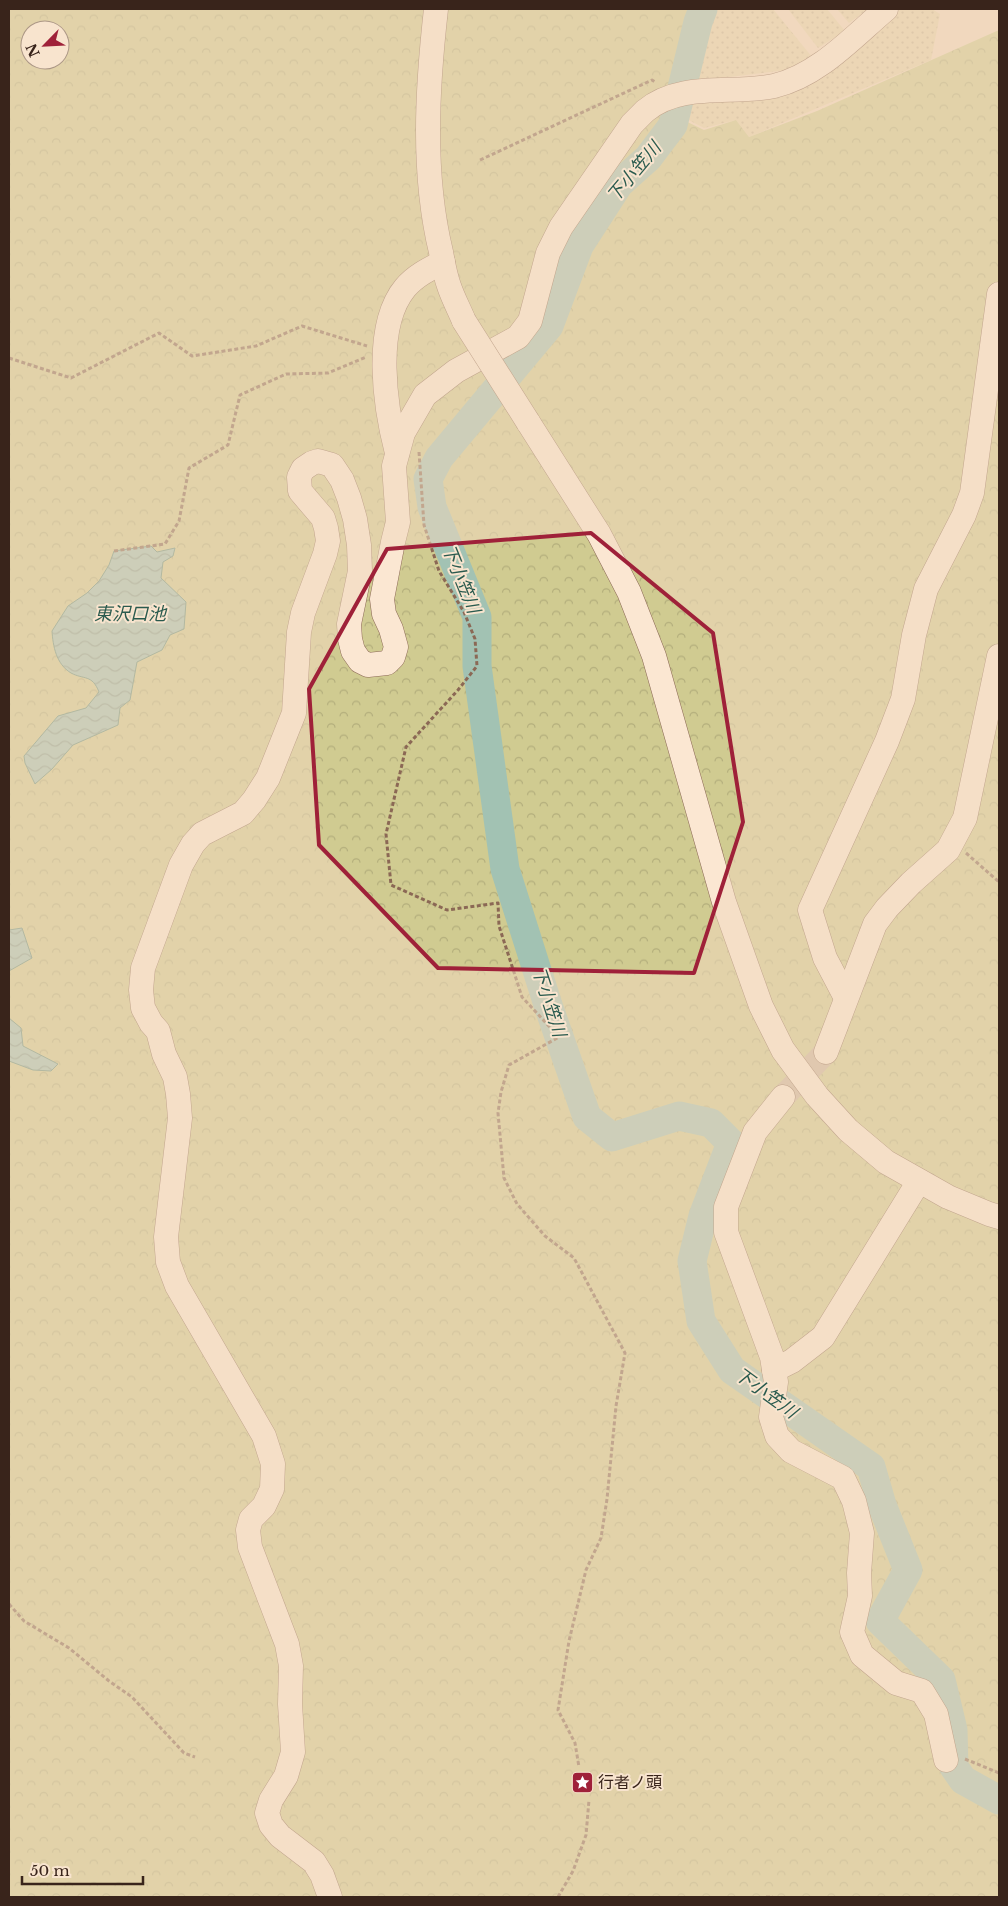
<svg xmlns="http://www.w3.org/2000/svg" width="1008" height="1906" viewBox="0 0 1008 1906" font-family="'Libre Baskerville','Noto Sans JP',serif">
	<style>
		.farmland { fill: url(#farmland-dots) }
		.forest { fill: url(#forest-crowns); fill-rule: evenodd }
		.water { fill: url(#water-waves); stroke: #68917f }
		.lines { fill: none; stroke-linecap: round; stroke-linejoin: round }
		.river { stroke: #a2c2b3; stroke-width: 29 }
		.minor-tunnel { stroke: #ccb49d; stroke-width: 24; stroke-dasharray: 24 12; stroke-linecap: butt }
		.minor-casing { stroke: #8b6855; stroke-width: 25 }
		.path { stroke: #8b6855; stroke-width: 3; stroke-dasharray: 4 2.5; stroke-linecap: butt }
		.minor { stroke: #fbe7d2; stroke-width: 24 }
		.minor-bridge-casing { stroke: #8b6855; stroke-width: 25; stroke-linecap: butt }
		.minor-bridge { stroke: #fbe7d2; stroke-width: 24 }
		.marked { fill: none; stroke: #9f2139; stroke-width: 4; stroke-linejoin: round }
		.labels { text-anchor: middle; dominant-baseline: central; stroke-width: 4; stroke-linejoin: round; paint-order: stroke }
		.poi-label { font-size: 16px; fill: #39241b; stroke: #f8e4ce; text-anchor: start }
		.water-label { font-size: 18px; font-style: italic; fill: #295a4e; stroke: #f8e4ce }
	</style>
	<defs>
		<pattern id="farmland-dots" width="8" height="8" patternUnits="userSpaceOnUse" patternTransform="scale(1.25)"><rect width="8" height="8" fill="#e7d2ab"/><path d="M2 2h.1M6 6h.1" fill="none" stroke="#c7b493" stroke-width="1.8" stroke-linecap="round"/></pattern>
		<pattern id="forest-crowns" width="20" height="18" patternUnits="userSpaceOnUse" patternTransform="scale(1.25)"><rect width="20" height="18" fill="#d0cb91"/><path d="M2 6a3 3 0 1 1 6 0M12 15a3 3 0 1 1 6 0" fill="none" stroke="#b3ae7c"/></pattern>
		<pattern id="water-waves" width="16" height="10" patternUnits="userSpaceOnUse" patternTransform="scale(1.25)"><rect width="16" height="10" fill="#a2c2b3"/><path d="M0 5q4-4 8 0t8 0" fill="none" stroke="#859d91"/></pattern>
	</defs>
	<rect width="100%" height="100%" fill="#f1d8be"/>
	<!-- farmland -->
	<g class="farmland">
		<polygon points="712,9 773,9 812,57 786,70 697,81 697,67"/>
		<polygon points="788,9 827,9 845,31 818,48"/>
		<polygon points="837,9 868,9 849,23"/>
		<polygon points="901,9 932,9 940,14 931,60 749,137 736,120 704,128 681,116 688,98 839,61"/>
	</g>
	<!-- forest -->
	<path class="forest" d="M 9,9 L 697,9 L 675,116 L 704,130 L 736,120 L 749,137 L 817,111 L 999,30 L 999,1897 L 9,1897 ZM 30,30 L 60,30 L 60,60 L 30,60 Z"/>
	<!-- water -->
	<g class="water">
		<path d="M 151,546 L 157,552 L 175,548 L 173,556 L 163,562 L 161,578 L 186,602 L 184,629 L 170,635 L 162,650 L 137,662 L 130,700 L 120,708 L 118,725 L 73,745 L 52,769 L 35,784 L 25,763 L 24,756 L 58,716 L 86,708 L 99,692 C 92,674 84,680 71,673 C 56,664 53,646 52,631 L 68,606 L 87,593 L 99,581 L 109,565 L 114,551 Z"/>
		<polygon points="22,928 32,958 9,971 9,930"/>
		<polygon points="9,1018 21,1028 23,1046 58,1064 51,1071 33,1070 9,1061"/>
	</g>
	<g class="lines">
		<!-- river -->
		<polyline class="river" points="703,9 698,22 673,125 648,158 619,184 579,246 549,326 439,458 428,479 432,507 477,617 477,666 505,869 548,1005 587,1117 612,1137 679,1116 711,1123 731,1143 703,1216 692,1261 701,1321 732,1370 871,1467 882,1505 908,1570 880,1621 941,1680 953,1730 954,1767 963,1780 999,1800"/>
		<!-- minor-tunnel -->
		<polyline class="minor-tunnel" points="783,1097 826,1052"/>
		<defs>
			<g id="minor">
				<path d="M 436,9 C 427,89 422,173 441,252 C 443,263 445,275 449,286 C 453,298 459,309 464,321"/>
				<polyline points="528,422 599,534 629,592 654,656 724,902 761,1006 783,1050 817,1096 848,1130 886,1162 948,1197 989,1214 999,1217"/>
				<path d="M 397,453 C 385,407 373,327 405,288 C 415,276 429,269 443,262"/>
				<polyline points="846,998 825,958 810,910 887,741 903,699 914,635 926,589 964,515 972,493 999,294"/>
				<polyline points="826,1052 875,924 887,908 911,883 948,850 965,818 999,656"/>
				<polyline points="783,1097 755,1132 726,1207 726,1232 772,1357 776,1382 771,1417 777,1436 791,1451 843,1478 854,1501 862,1533 859,1573 860,1596 852,1632 862,1655 896,1683 922,1691 936,1714 946,1760"/>
				<polyline points="774,1370 792,1361 823,1337 919,1181"/>
				<path d="M 330,1897 L 322,1875 L 314,1862 L 280,1836 L 271,1825 L 267,1813 L 271,1800 L 286,1776 L 293,1752 L 290,1704 L 291,1666 L 287,1644 L 250,1547 L 248,1530 L 251,1519 L 264,1506 L 272,1489 L 273,1464 L 264,1436 L 177,1286 L 168,1262 L 166,1237 L 180,1118 L 178,1094 L 175,1077 L 164,1054 L 158,1031 L 151,1023 L 143,1008 L 141,990 L 143,968 L 181,865 L 193,844 L 202,834 L 243,813 L 254,800 L 268,778 L 294,713 L 299,632 L 303,613 L 325,554 L 328,541 L 326,528 L 323,518 L 300,491 L 299,477 L 303,469 L 312,463 L 318,461 L 332,465 L 342,480 L 349,498 L 355,519 L 359,545 L 360,571 L 349,624 L 350,639 L 353,651 L 360,661 L 368,665 L 387,663 L 393,657 L 396,647 L 391,629 L 384,614 L 382,599 L 393,542 L 398,522 L 394,466 L 403,433 L 425,395 L 456,371 L 518,337 L 530,321 L 548,253 L 561,227 L 632,124 C 636,120 641,115 645,111 C 681,81 733,95 774,86 C 818,76 853,37 886,9"/>
			</g>
		</defs>
		<!-- minor casing -->
		<use href="#minor" class="minor-casing"/>
		<!-- path -->
		<g class="path">
			<polyline points="480,160 652,80 655,82"/>
			<polyline points="9,358 71,378 159,333 192,356 256,346 302,326 367,346"/>
			<polyline points="419,452 424,525 439,571 464,612 475,639 477,666 458,690 406,747 386,834 391,885 447,910 498,903 499,926 522,997 559,1037 509,1065 501,1092 498,1113 504,1178 517,1204 545,1236 574,1258 625,1353 616,1406 607,1499 601,1538 586,1570 569,1641 558,1710 575,1743 579,1767"/>
			<polyline points="114,551 165,544 179,521 189,468 228,445 240,395 286,374 328,373 366,357"/>
			<polyline points="966,853 999,882"/>
			<polyline points="9,1604 24,1621 69,1648 109,1681 132,1697 184,1753 195,1757"/>
			<polyline points="965,1759 999,1773"/>
			<polyline points="558,1897 573,1871 586,1835 589,1800"/>
			<polyline points="766,1897 773,1897"/>
		</g>
		<!-- minor -->
		<use href="#minor" class="minor"/>
		<defs>
			<polyline id="minor-bridge" points="464,321 528,422"/>
		</defs>
		<!-- minor-bridge casing -->
		<use href="#minor-bridge" class="minor-bridge-casing"/>
		<!-- minor-bridge -->
		<use href="#minor-bridge" class="minor-bridge"/>
	</g>
	<!-- marked area -->
	<path d="M0 0H1008V1906H0ZM 591,533 L 713,633 L 743,822 L 694,973 L 438,968 L 319,845 L 309,689 L 387,549 Z" fill="#f1d8be" fill-opacity=".55" fill-rule="evenodd"/>
	<path class="marked" d="M 591,533 L 713,633 L 743,822 L 694,973 L 438,968 L 319,845 L 309,689 L 387,549 Z"/>
	<!-- icons -->
	<defs>
		<symbol id="sight-square" viewBox="-11 -11 22 22"><rect x="-9" y="-9" width="18" height="18" rx="4" fill="#9f2139" stroke="#f8e4ce"/><path d="M0-6L1.8-2.2L6-1.7L2.9 1.2L3.7 5.4L0 3.3L-3.7 5.4L-2.9 1.2L-6-1.7L-1.8-2.2Z" fill="#fff"/></symbol>
	</defs>
	<g fill-rule="evenodd">
		<use href="#sight-square" x="570" y="1770" width="25" height="25"/>
	</g>
	<g class="labels">
		<!-- poi labels -->
		<g class="poi-label">
			<text x="598" y="1782">行者ノ頭</text>
		</g>
		<!-- water labels -->
		<g class="water-label">
			<text transform="translate(634 172) rotate(-50)">下小笠川</text>
			<text transform="translate(461 579) rotate(68)">下小笠川</text>
			<text x="130" y="614">東沢口池</text>
			<text transform="translate(549 1002) rotate(72)">下小笠川</text>
			<text transform="translate(766 1393) rotate(36)">下小笠川</text>
		</g>
	</g>
	<!-- border -->
	<rect width="1008" height="1906" fill="none" stroke="#39241b" stroke-width="20"/>
	<!-- north arrow -->
	<g transform="translate(45 45) rotate(246)"><circle r="24" fill="#f8e4ce" stroke="#ac9786"/>
	<path d="M0-4L9 19L0 12L-9 19Z" fill="#9f2139"/>
	<text y="-8" font-size="14" font-weight="bold" text-anchor="middle" fill="#39241b">N</text>
	</g>
	<!-- scale -->
	<path d="M22 1876v8h121v-8" fill="none" stroke="#39241b" stroke-width="2.5"/>
	<text x="30" y="1876" font-size="15" fill="#39241b" stroke="#f8e4ce" stroke-width="4" paint-order="stroke">50 m</text>
</svg>
